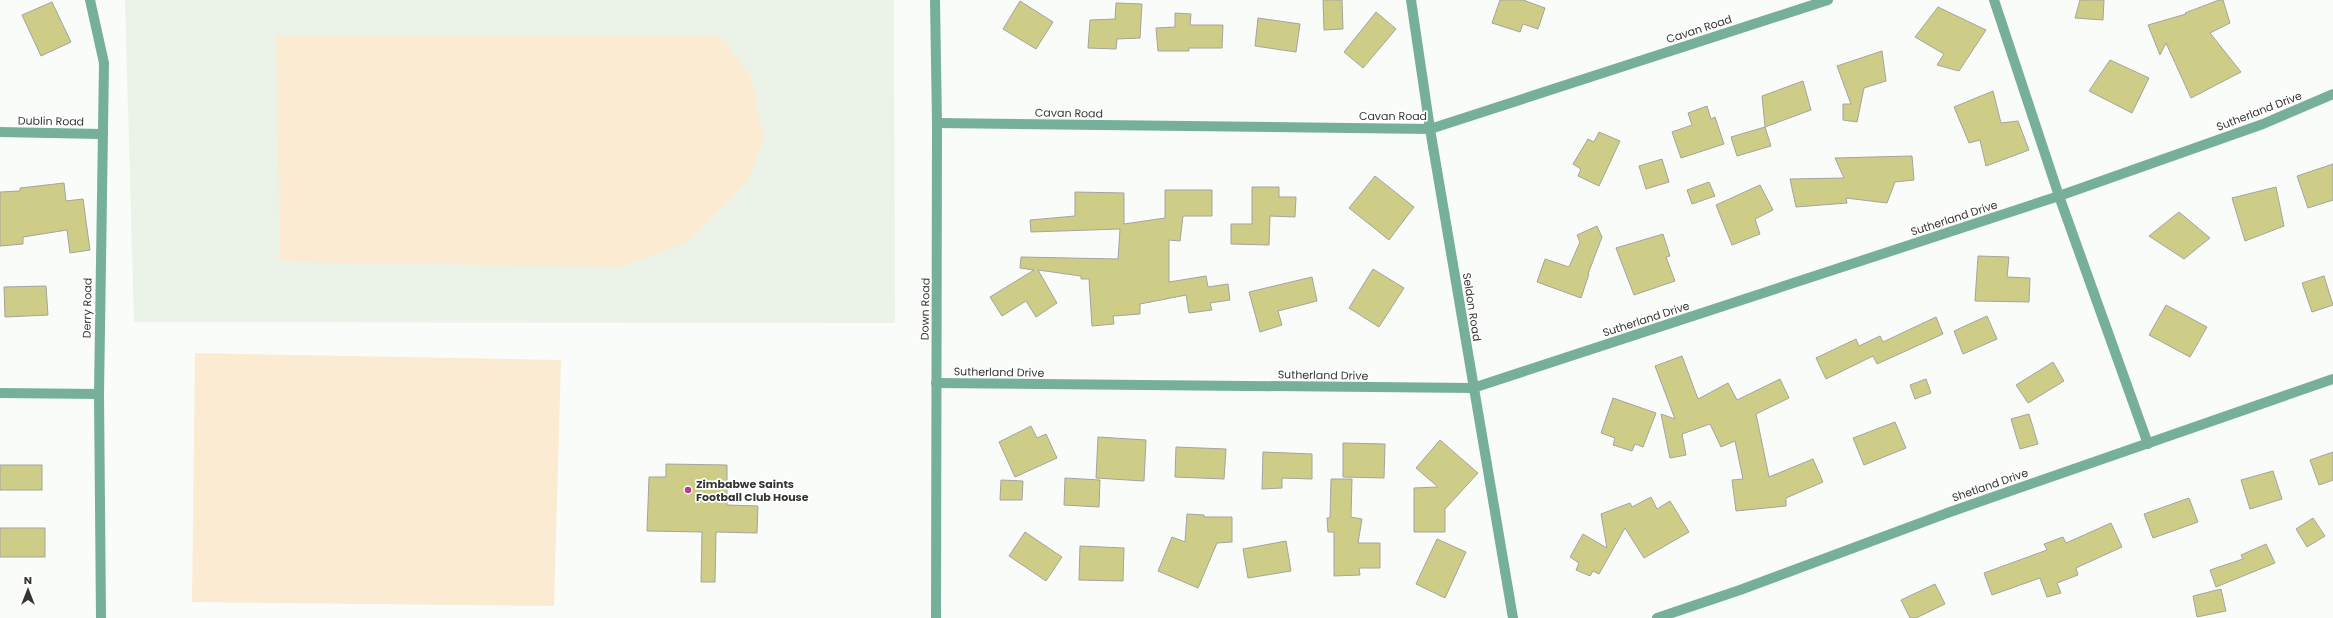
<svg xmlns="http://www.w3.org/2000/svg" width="2333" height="618" viewBox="0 0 2333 618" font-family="Poppins,sans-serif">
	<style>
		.built { fill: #ebf2e8 }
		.green { fill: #fbebd2 }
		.building { fill: #cecd88; stroke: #a4a4a0 }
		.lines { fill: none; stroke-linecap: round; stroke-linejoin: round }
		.minor { stroke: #77b09a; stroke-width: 10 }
		.poi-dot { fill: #ba3c8a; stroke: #fff; stroke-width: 1.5 }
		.labels { text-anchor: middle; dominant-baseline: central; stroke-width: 3.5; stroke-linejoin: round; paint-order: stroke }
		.street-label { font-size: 11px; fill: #353634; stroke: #fff }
		.poi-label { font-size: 11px; font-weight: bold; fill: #353634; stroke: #fff; text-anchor: start }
	</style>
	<rect width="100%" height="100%" fill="#f9fcf8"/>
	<!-- built -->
	<polygon class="built" points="125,0 894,0 895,323 134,322"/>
	<!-- green -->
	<g class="green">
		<polygon points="276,35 713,35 725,42 751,77 764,139 748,181 688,242 621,267 280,262"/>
		<polygon points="195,353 561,360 554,606 192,602"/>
	</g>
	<!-- building -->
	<g class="building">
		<polygon points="1323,0 1342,0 1343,29 1324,30"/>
		<polygon points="1500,0 1523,0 1545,8 1538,29 1523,24 1520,32 1492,23"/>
		<polygon points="2080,0 2104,0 2103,20 2075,18"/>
		<polygon points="2219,0 2223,0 2230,23 2210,33 2241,72 2191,98 2166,43 2160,55 2148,25 2186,14 2185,13"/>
		<polygon points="1020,1 1053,22 1036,49 1003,29"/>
		<polygon points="52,2 71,42 41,56 22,15"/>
		<polygon points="1116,3 1142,4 1140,38 1117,39 1116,49 1088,48 1090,20 1115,19"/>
		<polygon points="1938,7 1986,30 1959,71 1937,65 1944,54 1915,37"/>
		<polygon points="1376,12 1396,29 1363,68 1344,52"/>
		<polygon points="1175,13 1191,14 1190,25 1223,25 1222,48 1189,48 1189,51 1158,51 1156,28 1175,27"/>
		<polygon points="1258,18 1300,24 1296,52 1255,46"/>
		<polygon points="1882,51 1886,81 1864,88 1857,122 1843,120 1843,104 1851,104 1837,66"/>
		<polygon points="2110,60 2149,78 2132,113 2089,91"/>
		<polygon points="1803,81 1811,110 1765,127 1762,96"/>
		<polygon points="1993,91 2001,123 2018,121 2029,150 1986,166 1980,140 1969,143 1954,107"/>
		<polygon points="1707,106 1711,119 1715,117 1724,144 1681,158 1672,132 1692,125 1688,113"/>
		<polygon points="1765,127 1771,146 1737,156 1731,137"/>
		<polygon points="1599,132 1620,141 1599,186 1578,176 1581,169 1573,164 1588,139 1594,142"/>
		<polygon points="1912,156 1914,180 1895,182 1887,203 1846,198 1847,203 1796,207 1790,179 1844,178 1835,158"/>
		<polygon points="1662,159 1669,182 1646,189 1639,166"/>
		<polygon points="2333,164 2333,200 2308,208 2297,176"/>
		<polygon points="1375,176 1414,207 1389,240 1349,208"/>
		<polygon points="1709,182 1715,196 1692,204 1687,190"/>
		<polygon points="64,183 66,201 83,199 90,250 70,253 67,230 23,237 23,244 0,246 0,192 20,191 20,188"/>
		<polygon points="1760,185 1773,210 1755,219 1760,234 1732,245 1716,205"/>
		<polygon points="1252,187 1279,187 1279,197 1296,197 1295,217 1270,216 1269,245 1231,244 1231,224 1252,224"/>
		<polygon points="2276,187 2284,226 2245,241 2232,198"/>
		<polygon points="1165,190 1212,190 1212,216 1183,216 1180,241 1169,240 1169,282 1206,276 1208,287 1228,284 1230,300 1210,303 1212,310 1189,313 1186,295 1140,304 1140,314 1113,316 1114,324 1092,326 1089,279 1081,279 1081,276 1038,270 1057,303 1036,317 1026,301 1002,316 990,297 1034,270 1020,268 1021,257 1118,259 1120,229 1031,232 1030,220 1075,216 1075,192 1124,193 1124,224 1165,218"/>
		<polygon points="2179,212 2210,238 2184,259 2149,236"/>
		<polygon points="1597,226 1602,237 1588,274 1589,274 1581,298 1537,282 1545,259 1569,267 1580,242 1577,235"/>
		<polygon points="1663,234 1670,256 1666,257 1675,281 1634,295 1616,248"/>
		<polygon points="1978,256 2009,257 2007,277 2030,278 2029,302 1975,301"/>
		<polygon points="1373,269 1404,288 1379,327 1349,308"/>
		<polygon points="2324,276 2333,305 2312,312 2302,283"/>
		<polygon points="1312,277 1317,301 1278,311 1282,325 1260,332 1249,292"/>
		<polygon points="46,286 48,315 5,317 4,287"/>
		<polygon points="2166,305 2207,327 2190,357 2149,335"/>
		<polygon points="1987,316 1997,339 1963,354 1954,331"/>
		<polygon points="1936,317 1943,334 1877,364 1873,356 1826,379 1816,358 1856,339 1859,346 1880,336 1883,342"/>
		<polygon points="1682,356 1698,399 1728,383 1737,400 1780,379 1789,398 1756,414 1769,477 1813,459 1823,482 1786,498 1786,506 1736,511 1732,480 1743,479 1735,441 1721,447 1710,424 1682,434 1686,455 1670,458 1661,414 1675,419 1655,366"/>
		<polygon points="2053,362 2064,381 2028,403 2016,385"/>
		<polygon points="1926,379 1931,393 1915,399 1910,385"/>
		<polygon points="1613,398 1656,413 1643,447 1635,444 1632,451 1613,445 1615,438 1601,433"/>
		<polygon points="2029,414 2038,444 2020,449 2011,419"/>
		<polygon points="1895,422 1906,448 1864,465 1853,438"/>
		<polygon points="1031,426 1037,438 1046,434 1057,458 1015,477 999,442"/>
		<polygon points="1098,437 1146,440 1144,481 1096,478"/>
		<polygon points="1440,440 1478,473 1445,509 1445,532 1414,532 1414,488 1438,487 1416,468"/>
		<polygon points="1343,443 1385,444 1384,478 1343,477"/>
		<polygon points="1176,447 1226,449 1224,479 1175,477"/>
		<polygon points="1263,452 1312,454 1312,479 1282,478 1282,488 1262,489"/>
		<polygon points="2333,452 2333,480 2319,485 2310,460"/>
		<polygon points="666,464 727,465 727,505 758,506 757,533 716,532 715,582 701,582 702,532 647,531 649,477 666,477"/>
		<rect x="0" y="465" width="42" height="25"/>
		<polygon points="2273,471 2282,499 2250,509 2241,480"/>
		<polygon points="1065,478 1100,480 1099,507 1064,505"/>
		<polygon points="1331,479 1352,479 1351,517 1362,519 1358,543 1380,543 1380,568 1359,568 1360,575 1334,576 1334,532 1328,532 1327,518 1330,518"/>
		<polygon points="1001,480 1023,481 1022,500 1000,500"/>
		<polygon points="1651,497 1657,509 1670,501 1689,532 1644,558 1625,528 1599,574 1593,571 1590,576 1576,570 1579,563 1570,557 1583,534 1607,548 1601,514 1630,503 1632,507"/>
		<polygon points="2189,498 2198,522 2153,538 2144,514"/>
		<polygon points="1187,514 1204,515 1204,517 1232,517 1232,542 1217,543 1198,588 1158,571 1172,537 1185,542"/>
		<polygon points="2313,518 2325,536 2307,547 2296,529"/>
		<polygon points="2111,523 2122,547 2076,568 2078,575 2057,583 2061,593 2047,597 2040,578 1992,595 1984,573 2047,550 2044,544 2063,537 2066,543"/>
		<rect x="0" y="528" width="45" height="29"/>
		<polygon points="1025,532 1062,557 1046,581 1009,556"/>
		<polygon points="1437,539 1466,552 1445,598 1416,584"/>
		<polygon points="1286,541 1291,571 1248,578 1243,549"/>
		<polygon points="2266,544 2275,563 2216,587 2210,570 2243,559 2241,555"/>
		<polygon points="1080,546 1124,548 1123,581 1079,580"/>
		<polygon points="1935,584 1945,604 1916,618 1910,618 1901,600"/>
		<polygon points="2221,589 2226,611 2197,617 2193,596"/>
	</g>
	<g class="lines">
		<!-- minor -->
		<g class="minor">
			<polyline points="90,0 104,63 99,394 101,618"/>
			<polyline points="935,0 937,123 936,618"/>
			<polyline points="1411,0 1430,129 1513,618"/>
			<polyline points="1994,0 2059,196 2148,444"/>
			<polyline points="937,123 1430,129 1828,0"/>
			<polyline points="0,132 101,134"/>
			<polyline points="936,383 1473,388 2059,196 2263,124 2333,94"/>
			<polyline points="0,393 99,394"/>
			<polyline points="1657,618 1740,590 1950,512 2333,379"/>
		</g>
	</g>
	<!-- markers -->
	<circle class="poi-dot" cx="688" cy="490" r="4"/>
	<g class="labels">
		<!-- street labels -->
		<g class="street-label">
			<text transform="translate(1699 29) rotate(-18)">Cavan Road</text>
			<text transform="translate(2259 111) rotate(-21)">Sutherland Drive</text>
			<text transform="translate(1069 113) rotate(1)">Cavan Road</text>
			<text x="1393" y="116">Cavan Road</text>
			<text transform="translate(51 121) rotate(1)">Dublin Road</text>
			<text transform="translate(1954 218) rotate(-18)">Sutherland Drive</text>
			<text transform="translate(1472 307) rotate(81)">Seldon Road</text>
			<text transform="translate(87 308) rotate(-89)">Derry Road</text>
			<text transform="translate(925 309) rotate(-89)">Down Road</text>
			<text transform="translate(1646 319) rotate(-18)">Sutherland Drive</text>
			<text transform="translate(999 372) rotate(1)">Sutherland Drive</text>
			<text transform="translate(1323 375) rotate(1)">Sutherland Drive</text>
			<text transform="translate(1990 485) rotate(-19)">Shetland Drive</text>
		</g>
		<!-- poi labels -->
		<g class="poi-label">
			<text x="696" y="484">Zimbabwe Saints<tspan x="696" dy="13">Football Club House</tspan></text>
		</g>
	</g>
	<!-- north arrow -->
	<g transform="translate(28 590)" stroke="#ffffff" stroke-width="3" paint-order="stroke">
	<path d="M0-3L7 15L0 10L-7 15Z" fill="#353634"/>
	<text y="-6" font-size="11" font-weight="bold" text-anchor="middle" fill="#353634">N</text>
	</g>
</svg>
